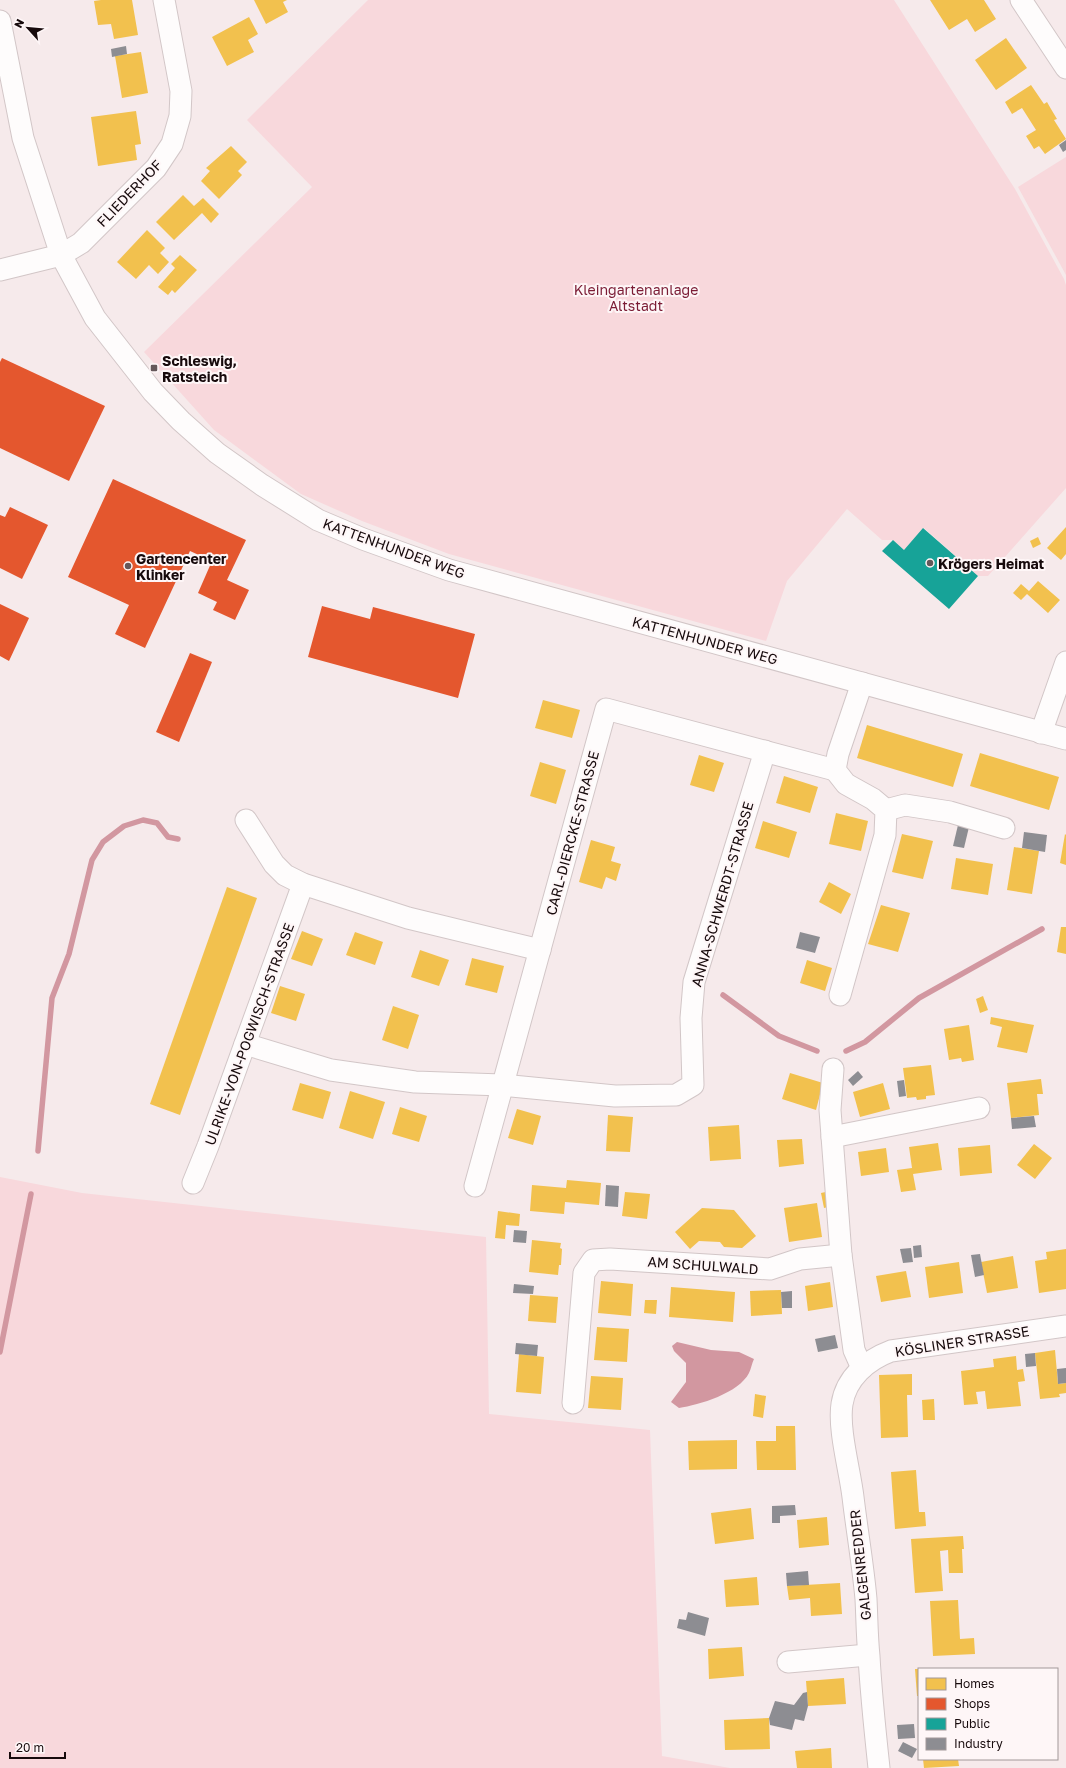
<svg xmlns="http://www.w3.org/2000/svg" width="1066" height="1768" viewBox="0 0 1066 1768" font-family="'Golos Text',sans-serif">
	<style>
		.green { fill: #f8d8dc }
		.water { fill: #d297a0 }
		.homes { fill: #f2c14e }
		.shops { fill: #e4572e }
		.public { fill: #17a398 }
		.industry { fill: #8d8d92 }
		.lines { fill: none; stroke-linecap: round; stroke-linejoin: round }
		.stream { stroke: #d297a0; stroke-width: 5.5 }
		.minor-casing { stroke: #d2c6c7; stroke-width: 23 }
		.minor { stroke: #fefcfc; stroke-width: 21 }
		.poi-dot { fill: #65585a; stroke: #fef6f7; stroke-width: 1.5 }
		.labels { text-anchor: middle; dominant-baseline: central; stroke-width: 4; stroke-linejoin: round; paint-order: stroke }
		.street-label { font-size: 14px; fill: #170a0c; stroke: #fef6f7 }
		.park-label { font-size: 14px; fill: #7b1c35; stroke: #fef6f7 }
		.poi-label { font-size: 14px; font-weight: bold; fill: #170a0c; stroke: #fef6f7; text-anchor: start }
	</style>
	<rect width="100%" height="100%" fill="#f6eaeb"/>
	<!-- green -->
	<g class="green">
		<polygon points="368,0 894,0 1015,189 1064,279 1066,285 1066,488 988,576 978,576 924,528 904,550 893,540 882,540 847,509 787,581 766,641 449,554 362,521 301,494 214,430 144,352 312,187 247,120"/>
		<polygon points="1066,157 1066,275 1018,187"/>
		<polygon points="0,1177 82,1193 486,1237 489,1414 650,1430 662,1756 730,1768 0,1768"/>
	</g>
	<!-- water -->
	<path class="water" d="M 677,1342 L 711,1350 L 739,1352 L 754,1359 C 752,1363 751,1369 749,1373 C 739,1393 699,1405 679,1408 L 671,1402 L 686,1382 L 686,1363 L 674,1351 L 672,1346 Z"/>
	<!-- homes -->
	<g class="homes">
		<polygon points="101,0 132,0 138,35 114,39 111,24 98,25 94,1"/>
		<polygon points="254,0 287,0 283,2 288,12 266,24"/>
		<polygon points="930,0 984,0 996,19 975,32 967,19 949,30"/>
		<polygon points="249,17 258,34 248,40 254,52 227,66 212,37"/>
		<polygon points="1006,38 1027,68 996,90 975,60"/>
		<polygon points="141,52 148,93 122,98 115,56"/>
		<polygon points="1031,85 1044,104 1047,102 1051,109 1057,119 1054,120 1066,139 1045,154 1039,146 1034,149 1026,136 1036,130 1022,108 1012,114 1005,102"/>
		<polygon points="136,111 141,144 135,145 137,160 98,166 91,117"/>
		<polygon points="231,146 247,162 238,171 242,175 219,199 201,181 210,171 206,168"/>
		<polygon points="183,195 194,206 203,198 219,214 211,223 202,213 174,240 156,222"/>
		<polygon points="147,230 165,248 160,253 169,262 158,274 149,265 136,279 117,262"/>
		<polygon points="180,255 197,270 175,293 172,290 168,295 158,287 175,268 171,264"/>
		<polygon points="1066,527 1066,554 1061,560 1047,548"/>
		<polygon points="1038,537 1041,544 1033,548 1030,541"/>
		<polygon points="1038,581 1060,600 1048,613 1027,594 1021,600 1013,593 1021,584 1029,591"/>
		<polygon points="543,700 580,710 572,738 535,728"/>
		<polygon points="867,725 963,754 953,787 857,758"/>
		<polygon points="980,753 1059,777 1049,810 970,786"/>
		<polygon points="699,755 724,763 714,792 690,785"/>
		<polygon points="540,762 566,770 556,804 530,796"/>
		<polygon points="784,776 818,787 810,813 776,803"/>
		<polygon points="836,813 868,821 861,851 829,844"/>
		<polygon points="763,821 797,832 789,858 755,848"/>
		<polygon points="902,834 933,841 923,879 892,872"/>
		<polygon points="1065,834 1066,835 1066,865 1060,863"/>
		<polygon points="591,840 615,847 611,861 621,864 616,881 606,877 602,889 579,882"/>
		<polygon points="1014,847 1039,851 1032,894 1007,890"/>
		<polygon points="956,858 993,864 988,895 951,889"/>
		<polygon points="829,882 851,894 841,914 819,902"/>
		<polygon points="227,887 257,898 180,1115 150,1104"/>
		<polygon points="881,905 910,913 898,952 868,944"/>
		<polygon points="1061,927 1066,927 1066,954 1057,952"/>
		<polygon points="302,931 323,939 312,966 291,959"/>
		<polygon points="355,932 383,942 375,965 346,955"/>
		<polygon points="420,950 449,960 439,986 411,977"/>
		<polygon points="472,958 504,966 497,993 465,985"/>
		<polygon points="807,960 832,968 825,991 800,983"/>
		<polygon points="280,986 305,994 296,1021 271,1013"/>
		<polygon points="983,996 988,1010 980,1013 976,999"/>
		<polygon points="393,1006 419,1015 408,1049 382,1040"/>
		<polygon points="991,1017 1034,1025 1027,1053 997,1047 1002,1027 990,1024"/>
		<polygon points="969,1025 974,1060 962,1062 961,1058 949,1060 944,1029"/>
		<polygon points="931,1065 935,1095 926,1096 926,1099 917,1100 916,1097 907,1098 903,1068"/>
		<polygon points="790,1073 823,1083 816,1110 782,1099"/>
		<polygon points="1041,1079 1043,1094 1037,1094 1039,1115 1011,1118 1007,1083"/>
		<polygon points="300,1083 331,1092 323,1119 292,1110"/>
		<polygon points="883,1083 890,1109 860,1117 853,1092"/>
		<polygon points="350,1091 385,1102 373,1139 339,1128"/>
		<polygon points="400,1107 427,1116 419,1142 392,1134"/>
		<polygon points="517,1109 541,1116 533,1145 508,1138"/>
		<polygon points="608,1115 633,1117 630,1152 606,1151"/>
		<polygon points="739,1125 741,1159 710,1161 708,1127"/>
		<polygon points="802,1139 804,1164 779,1167 777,1140"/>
		<polygon points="938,1143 942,1170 913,1174 916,1190 901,1192 897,1170 912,1168 909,1147"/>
		<polygon points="1034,1144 1052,1158 1035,1179 1017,1165"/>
		<polygon points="990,1145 992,1173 960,1176 958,1148"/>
		<polygon points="886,1148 889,1172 861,1176 858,1152"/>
		<polygon points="567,1180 601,1183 599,1205 565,1202 564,1214 530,1211 532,1185 566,1188"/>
		<polygon points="830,1191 832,1206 824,1208 821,1193"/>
		<polygon points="625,1192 650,1194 647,1219 622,1216"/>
		<polygon points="817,1203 822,1237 789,1242 784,1208"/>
		<polygon points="702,1208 734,1210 756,1236 742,1248 724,1247 720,1242 699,1241 690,1249 675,1232"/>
		<polygon points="498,1211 520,1214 519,1226 506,1225 505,1239 495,1238"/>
		<polygon points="532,1240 561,1243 560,1248 562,1249 561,1265 559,1265 558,1275 529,1272"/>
		<polygon points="1066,1249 1066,1289 1039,1293 1035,1261 1047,1259 1046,1252"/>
		<polygon points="1013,1256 1018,1288 987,1293 981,1262"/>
		<polygon points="959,1262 963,1293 929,1298 925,1267"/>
		<polygon points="906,1271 911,1297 881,1302 876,1276"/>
		<polygon points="601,1281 633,1284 631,1316 598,1313"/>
		<polygon points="830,1282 833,1307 808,1311 805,1286"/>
		<polygon points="671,1287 735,1292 733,1322 669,1317"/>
		<polygon points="781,1290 782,1314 751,1316 750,1291"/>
		<polygon points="530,1295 558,1297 556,1323 528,1321"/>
		<polygon points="645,1300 657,1300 656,1314 644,1313"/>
		<polygon points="597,1327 629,1329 627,1362 594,1360"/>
		<polygon points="1055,1350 1058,1384 1066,1383 1066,1393 1059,1394 1060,1397 1040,1399 1035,1353"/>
		<polygon points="519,1354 544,1357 541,1394 516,1392"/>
		<polygon points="1016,1356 1017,1370 1023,1369 1025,1381 1018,1382 1021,1406 987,1409 985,1391 976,1392 978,1404 964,1405 961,1371 994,1367 993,1359"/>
		<polygon points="912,1374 912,1395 907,1395 908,1437 881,1438 879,1375"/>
		<polygon points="591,1376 623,1378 621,1410 588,1408"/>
		<polygon points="755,1394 766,1396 763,1418 753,1416"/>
		<polygon points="934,1399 935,1420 923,1420 922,1400"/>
		<polygon points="776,1426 795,1426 796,1470 757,1470 756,1441 776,1441"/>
		<polygon points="737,1440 737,1469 689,1470 688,1441"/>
		<polygon points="916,1470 919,1512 925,1512 926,1526 895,1529 891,1472"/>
		<polygon points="751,1508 754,1539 715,1544 711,1513"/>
		<polygon points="827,1517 829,1545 799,1548 797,1520"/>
		<polygon points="963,1536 964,1549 962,1549 963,1573 949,1573 948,1550 940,1551 943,1591 915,1593 911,1539"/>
		<polygon points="757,1577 759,1605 726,1607 724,1580"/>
		<polygon points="840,1583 842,1614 811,1616 810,1598 789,1600 787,1586"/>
		<polygon points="958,1600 960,1639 974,1638 975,1654 933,1656 930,1601"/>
		<polygon points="742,1647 744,1676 709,1679 708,1649"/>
		<polygon points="915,1669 919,1669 919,1696 917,1696"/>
		<polygon points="844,1678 846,1704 808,1706 806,1681"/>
		<polygon points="769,1718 770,1749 725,1750 724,1720"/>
		<polygon points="831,1748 832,1768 797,1768 795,1751"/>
		<polygon points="923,1759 958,1759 959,1766 924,1768"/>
	</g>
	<!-- shops -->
	<g class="shops">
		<polygon points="2,358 105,406 69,481 0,448 0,362"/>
		<polygon points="113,479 246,540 227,580 249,590 235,620 213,610 217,602 198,593 212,561 190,551 145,648 115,634 129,605 68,577"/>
		<polygon points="10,507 48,525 22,579 0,568 0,515 5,517"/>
		<polygon points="0,604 29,618 9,661 0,656"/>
		<polygon points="322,606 370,619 373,607 475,634 458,698 308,657"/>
		<polygon points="190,653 212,662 179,742 156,732"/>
	</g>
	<!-- public -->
	<polygon class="public" points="923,528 978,576 949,609 882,551 893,540 904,550"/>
	<!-- industry -->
	<g class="industry">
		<polygon points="126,46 127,54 112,57 111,49"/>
		<polygon points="1066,140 1066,150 1063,152 1059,145"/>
		<polygon points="958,825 969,827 964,848 953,846"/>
		<polygon points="1024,832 1047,835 1045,852 1022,848"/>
		<polygon points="800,932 820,937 815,953 796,948"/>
		<polygon points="858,1071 863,1077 853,1086 848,1080"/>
		<polygon points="904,1080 906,1096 899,1097 897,1081"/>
		<polygon points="1034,1116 1036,1127 1012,1129 1011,1118"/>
		<polygon points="606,1185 619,1186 618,1207 605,1206"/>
		<polygon points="514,1230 527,1231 526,1243 513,1242"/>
		<polygon points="921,1245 922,1257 914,1258 913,1246"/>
		<polygon points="911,1248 913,1262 903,1263 900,1249"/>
		<polygon points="980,1254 984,1275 975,1277 971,1255"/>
		<polygon points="514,1284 534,1286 533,1294 513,1293"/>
		<polygon points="792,1291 792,1308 782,1308 781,1292"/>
		<polygon points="835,1335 838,1348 818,1352 815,1339"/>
		<polygon points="516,1343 538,1345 537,1356 515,1354"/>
		<polygon points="1035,1353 1036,1366 1026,1367 1025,1354"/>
		<polygon points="1066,1368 1066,1383 1058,1384 1057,1369"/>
		<polygon points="795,1505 796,1515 780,1516 780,1523 772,1523 772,1506"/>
		<polygon points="808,1571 809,1585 787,1586 786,1573"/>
		<polygon points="688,1612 709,1618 705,1636 677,1628 679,1619 686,1620"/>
		<polygon points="807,1692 808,1706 804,1721 795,1719 792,1730 770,1725 769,1718 775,1701 794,1705 803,1693"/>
		<polygon points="914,1724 915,1738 898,1739 897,1725"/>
		<polygon points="903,1742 917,1749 912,1758 898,1751"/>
	</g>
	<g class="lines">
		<!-- stream -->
		<g class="stream">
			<polyline points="723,995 779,1036 817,1051"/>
			<polyline points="846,1051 865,1042 919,998 1042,929"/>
			<polyline points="38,1151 52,998 69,954 92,860 103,842 124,826 143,820 157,823 168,837 178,839"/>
			<polyline points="0,1352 31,1194"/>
		</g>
		<defs>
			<g id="minor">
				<polyline points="1021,0 1066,68"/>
				<polyline points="0,21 23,138 61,255 95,318 153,392 181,421 217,453 262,485 318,520 363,539 449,570 1066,739"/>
				<polyline points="0,270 61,255 81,243 156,168 172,144 180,116 181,91 164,0"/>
				<polyline points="1041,733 1066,662"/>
				<polyline points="886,810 905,805 950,812 1004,828"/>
				<polyline points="246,820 274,864 285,875 303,884 408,918 540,950"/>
				<polyline points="840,995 885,835 886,810 873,799 846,784 835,770 838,754 862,683"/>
				<polyline points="245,1044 331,1070 415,1082 502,1085 615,1096 676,1095 693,1085 691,1018 694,982 765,751"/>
				<polyline points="833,1069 830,1110 841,1255"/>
				<polyline points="832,1137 979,1108"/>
				<polyline points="193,1183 208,1146 303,884"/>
				<polyline points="475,1186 606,709 835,770"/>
				<polyline points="573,1403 584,1273 593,1260 610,1259 770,1269 800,1259 841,1255 854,1350 862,1368"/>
				<polyline points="788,1662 868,1655"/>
				<path d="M 879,1768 C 875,1731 871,1694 869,1656 C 867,1637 867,1618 866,1599 C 863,1565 857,1531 853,1497 C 850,1471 838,1429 842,1404 C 846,1378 867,1360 891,1351 L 1066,1326"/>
			</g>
		</defs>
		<!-- minor casing -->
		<use href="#minor" class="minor-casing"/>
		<!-- minor -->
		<use href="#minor" class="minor"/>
	</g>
	<!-- markers -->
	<g class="poi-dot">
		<rect x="150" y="364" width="8" height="8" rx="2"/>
		<circle cx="930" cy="563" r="4"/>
		<circle cx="128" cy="566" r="4"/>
	</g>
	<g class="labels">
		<!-- street labels -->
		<g class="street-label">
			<text transform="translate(129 193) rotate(-46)">FLIEDERHOF</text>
			<text transform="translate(394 548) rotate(20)">KATTENHUNDER WEG</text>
			<text transform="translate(705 640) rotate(15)">KATTENHUNDER WEG</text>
			<text transform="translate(572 833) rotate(-75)">CARL-DIERCKE-STRASSE</text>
			<text transform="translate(722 894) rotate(-74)">ANNA-SCHWERDT-STRASSE</text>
			<text transform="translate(249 1034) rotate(-70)">ULRIKE-VON-POGWISCH-STRASSE</text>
			<text transform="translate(703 1265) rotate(4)">AM SCHULWALD</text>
			<text transform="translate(962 1341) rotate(-9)">KÖSLINER STRASSE</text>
			<text transform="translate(860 1565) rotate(-96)">GALGENREDDER</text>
		</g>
		<!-- park labels -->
		<g class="park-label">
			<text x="636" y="289">Kleingartenanlage<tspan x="636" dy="16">Altstadt</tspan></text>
		</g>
		<!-- poi labels -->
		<g class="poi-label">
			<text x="162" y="360">Schleswig,<tspan x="162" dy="16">Ratsteich</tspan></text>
			<text x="136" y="558">Gartencenter<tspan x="136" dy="16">Klinker</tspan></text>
			<text x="938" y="563">Krögers Heimat</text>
		</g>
	</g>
	<!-- legend -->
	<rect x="918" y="1668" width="140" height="92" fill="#fef6f7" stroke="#a29899"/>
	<rect x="926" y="1678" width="20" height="12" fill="#f2c14e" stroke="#a29899"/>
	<text x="954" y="1688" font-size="12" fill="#170a0c">Homes</text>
	<rect x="926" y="1698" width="20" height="12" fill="#e4572e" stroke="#a29899"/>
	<text x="954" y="1708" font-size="12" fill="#170a0c">Shops</text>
	<rect x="926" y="1718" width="20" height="12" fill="#17a398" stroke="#a29899"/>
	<text x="954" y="1728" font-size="12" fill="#170a0c">Public</text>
	<rect x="926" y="1738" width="20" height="12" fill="#8d8d92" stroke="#a29899"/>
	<text x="954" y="1748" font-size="12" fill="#170a0c">Industry</text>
	<!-- north arrow -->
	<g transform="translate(28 28) rotate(297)" stroke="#fef6f7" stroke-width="3" paint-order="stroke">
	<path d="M0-3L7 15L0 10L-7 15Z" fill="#170a0c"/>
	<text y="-6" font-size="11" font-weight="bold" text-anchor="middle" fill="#170a0c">N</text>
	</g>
	<!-- scale -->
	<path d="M10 1752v6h55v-6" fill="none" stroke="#170a0c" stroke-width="2"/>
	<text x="16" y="1752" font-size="12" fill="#170a0c" stroke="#fef6f7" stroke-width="3" paint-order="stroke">20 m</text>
</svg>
